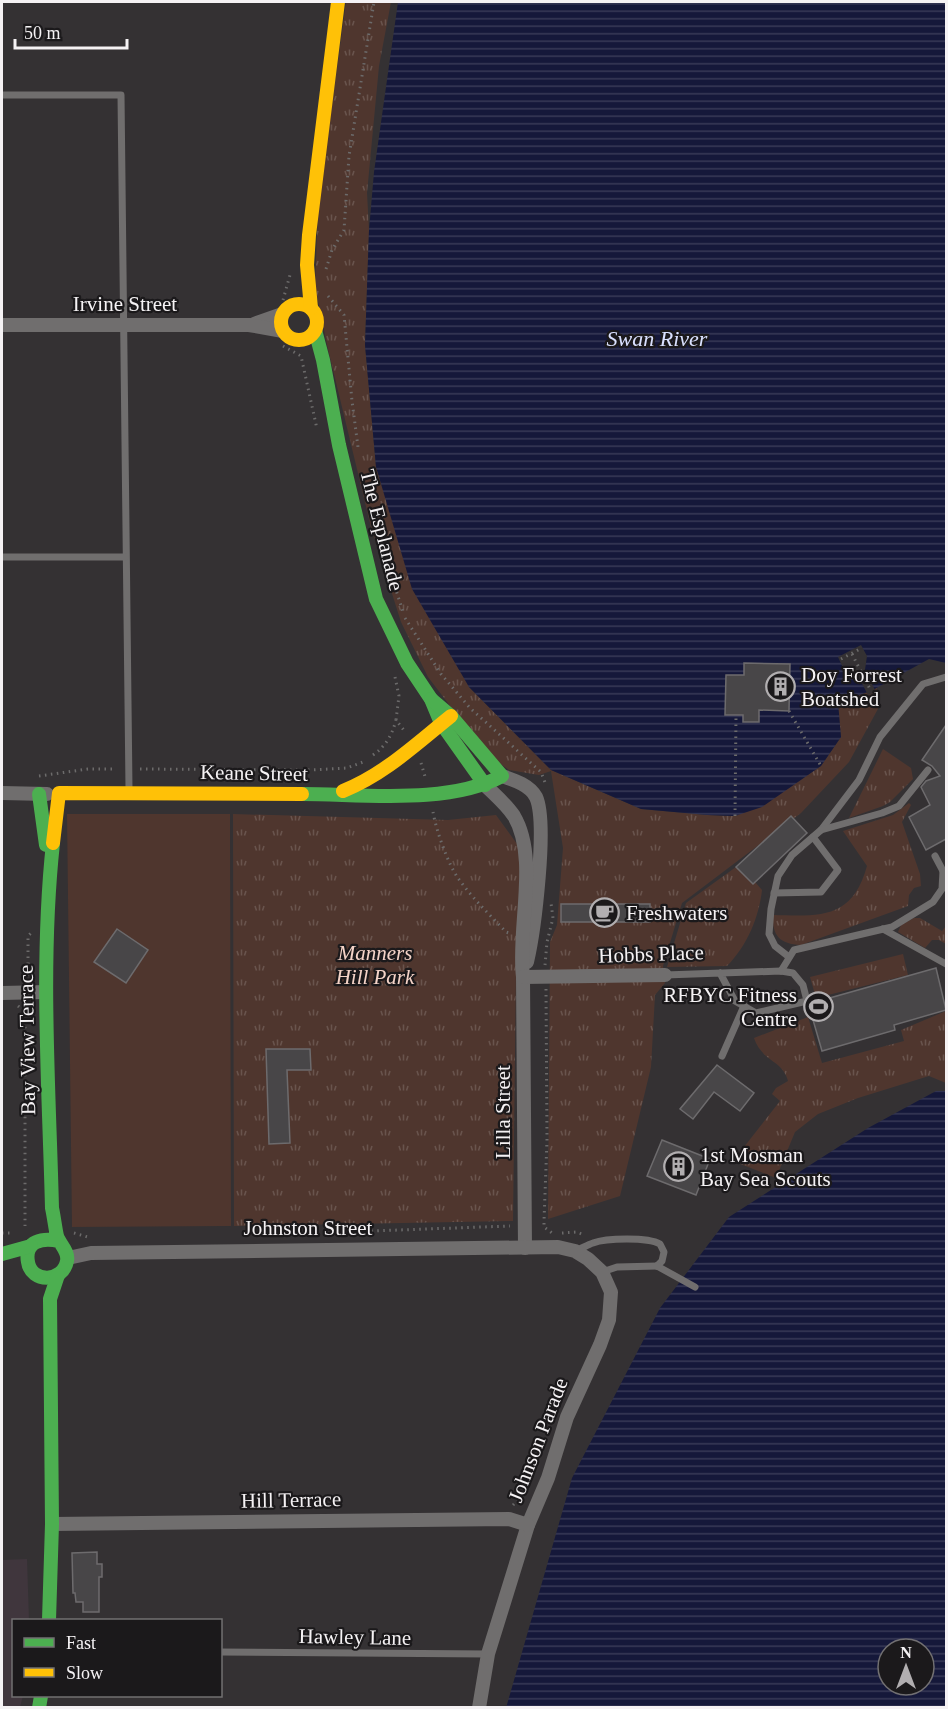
<svg xmlns="http://www.w3.org/2000/svg" width="948" height="1709" viewBox="0 0 948 1709" font-family="'Times New Roman',serif">
	<style>
		.built { fill: #40363d }
		.grass { fill: url(#grass-tufts) }
		.garden { fill: #4f362e }
		.water { fill: url(#water-rules); fill-rule: evenodd }
		.pier { fill: #343133 }
		.building { fill: #484648; stroke: #6d6b6d; stroke-width: 1.5 }
		.lines { fill: none; stroke-linecap: round; stroke-linejoin: round }
		.path { stroke: #6c6b6b; stroke-width: 3; stroke-dasharray: 1.5 4.5; stroke-linecap: butt }
		.lane { stroke: #706e6e; stroke-width: 7 }
		.street { stroke: #706e6e; stroke-width: 14 }
		.fast { stroke: #4caf50; stroke-width: 14 }
		.slow { stroke: #ffc107; stroke-width: 14 }
		.labels { text-anchor: middle; dominant-baseline: central; stroke-width: 4.5; stroke-linejoin: round; paint-order: stroke }
		.street-label { font-size: 21px; fill: #f5f2f4; stroke: #1b191b }
		.poi-label { font-size: 21px; fill: #f5f2f4; stroke: #1b191b; text-anchor: start }
		.park-label { font-size: 21px; font-style: italic; fill: #f5d4c8; stroke: #1b191b }
		.water-label { font-size: 22px; font-style: italic; fill: #dae1ff; stroke: #1b191b }
	</style>
	<defs>
		<pattern id="grass-tufts" width="24" height="20" patternUnits="userSpaceOnUse" patternTransform="scale(1.5)"><rect width="24" height="20" fill="#4f362e"/><path d="M3 7l-1-3M5 7V3M7 7l1-3M15 17l-1-3M17 17v-4M19 17l1-3" fill="none" stroke="#69544d"/></pattern>
		<pattern id="water-rules" width="6" height="5" patternUnits="userSpaceOnUse" patternTransform="scale(1.5)"><rect width="6" height="5" fill="#15183a"/><path d="M0 2.5h6" fill="none" stroke="#383a57"/></pattern>
	</defs>
	<rect width="100%" height="100%" fill="#343133"/>
	<!-- built -->
	<polygon class="built" points="27,1559 29,1620 14,1620 14,1696 23,1696 20,1707 2,1707 2,1560"/>
	<!-- grass -->
	<g class="grass">
		<polygon points="346,2 391,2 379,66 367,193 369,230 365,345 376,467 469,687 551,770 641,809 707,815 735,816 821,766 841,737 837,702 871,691 877,688 879,707 849,762 801,813 682,903 663,966 665,983 655,995 651,1067 620,1196 548,1219 550,942 557,925 563,848 551,771 539,775 509,770 487,754 428,677 401,622 371,527 328,349 315,287 318,209"/>
		<polygon points="883,749 911,768 913,779 890,802 883,806 849,818"/>
		<path d="M 909,803 L 911,805 L 902,822 L 920,874 L 921,886 L 914,888 L 909,895 L 908,906 L 801,945 C 780,944 772,936 773,915 C 820,916 852,920 867,866 L 843,831 L 893,815 Z"/>
		<polygon points="233,814 448,820 496,815 523,852 516,970 513,1221 234,1226"/>
		<path d="M 736,867 L 753,884 L 755,882 L 762,890 C 759,917 747,946 727,966 L 667,967 L 686,903 Z"/>
		<polygon points="914,918 920,918 942,931 946,926 946,944 939,940 932,940 925,948 898,932 901,925"/>
		<polygon points="903,954 908,975 816,998 810,977"/>
		<path d="M 946,1011 L 946,1083 L 929,1076 L 858,1098 L 818,1114 L 795,1132 L 776,1178 L 733,1161 L 780,1101 L 772,1094 L 776,1088 L 788,1081 C 783,1060 762,1062 754,1038 L 808,1017 L 822,1063 L 904,1041 L 901,1030 Z"/>
	</g>
	<!-- garden -->
	<polygon class="garden" points="67,814 230,814 231,1226 72,1227"/>
	<!-- water -->
	<g class="water">
		<polygon points="398,2 946,2 946,663 929,659 871,691 838,702 841,737 821,766 762,807 735,816 707,815 641,809 551,770 469,687 412,589 376,467 365,345 369,230 374,172"/>
		<path d="M 936,1091 L 946,1091 L 946,1707 L 506,1708 L 572,1478 L 660,1308 L 729,1217 L 868,1128 ZM 888,1649 L 924,1649 L 924,1685 L 888,1685 Z"/>
	</g>
	<!-- pier -->
	<polygon class="pier" points="861,645 867,656 865,670 876,692 868,695 857,674 843,668 838,657"/>
	<!-- building -->
	<g class="building">
		<polygon points="744,663 790,664 789,711 759,710 759,722 743,722 743,715 725,715 726,675 744,675"/>
		<polygon points="946,725 946,839 926,850 909,817 930,805 921,787 926,781 940,776 932,766 922,760"/>
		<polygon points="791,816 807,833 753,884 736,867"/>
		<rect x="561" y="904" width="89" height="18"/>
		<polygon points="117,929 148,950 126,983 94,962"/>
		<polygon points="936,968 946,1010 894,1025 895,1030 822,1051 809,1006 812,1003"/>
		<polygon points="266,1049 310,1049 311,1070 287,1070 290,1143 269,1144"/>
		<polygon points="717,1065 754,1093 740,1111 714,1092 693,1119 680,1109"/>
		<polygon points="662,1140 710,1159 696,1195 647,1176"/>
		<polygon points="97,1552 97,1564 102,1564 102,1577 99,1577 99,1612 83,1612 83,1602 76,1602 75,1593 73,1593 72,1553"/>
	</g>
	<g class="lines">
		<!-- path -->
		<g class="path">
			<polyline points="326,269 332,250 344,230 349,156 374,2"/>
			<polyline points="328,296 344,315 352,401 358,447"/>
			<polyline points="283,300 290,275"/>
			<polyline points="283,346 301,356 317,429"/>
			<polyline points="384,552 403,612"/>
			<polyline points="405,618 441,674 470,708 541,772 546,785"/>
			<polyline points="852,654 871,691"/>
			<polyline points="841,659 860,649"/>
			<polyline points="395,677 399,696 396,720 406,733"/>
			<polyline points="789,711 821,766"/>
			<path d="M 373,755 C 386,746 392,735 396,720"/>
			<polyline points="421,763 426,780"/>
			<polyline points="140,769 311,770 347,768 363,762"/>
			<polyline points="39,776 88,769 115,769"/>
			<path d="M 433,812 C 436,830 448,864 458,878 C 472,898 490,915 506,932 L 509,933"/>
			<polyline points="735,816 736,715"/>
			<polyline points="545,965 547,942 553,918 551,903"/>
			<polyline points="28,976 28,936 31,933"/>
			<polyline points="546,989 547,1140 544,1221 544,1227 552,1233"/>
			<polyline points="18,1006 25,1012 25,1226"/>
			<polyline points="2,1233 11,1233"/>
			<polyline points="74,1233 91,1238"/>
			<polyline points="562,1233 577,1232 584,1235"/>
			<polyline points="360,1235 371,1231 510,1226"/>
			<polyline points="513,1505 527,1491"/>
		</g>
		<!-- lane -->
		<g class="lane">
			<polyline points="2,95 121,95 129,789"/>
			<polyline points="2,557 125,557"/>
			<polyline points="821,830 859,780 880,737 923,684 946,677"/>
			<polyline points="935,856 943,871"/>
			<polyline points="774,893 821,892 838,870 813,837"/>
			<polyline points="883,929 946,964"/>
			<polyline points="789,957 775,946 769,934 771,909 778,876 792,855 821,830 882,813 899,806 928,770"/>
			<polyline points="781,971 794,950 892,927 933,902 942,889 943,871 946,873"/>
			<polyline points="665,975 781,971 793,973 803,985 807,1001 756,1013 735,1001 720,973"/>
			<polyline points="722,1056 744,1006"/>
			<path d="M 575,1251 C 581,1249 587,1245 593,1243 C 606,1238 648,1237 660,1244 L 664,1252 L 662,1261 L 657,1266"/>
			<polyline points="657,1266 695,1287"/>
			<polyline points="602,1272 617,1267 657,1266"/>
			<polyline points="220,1652 488,1654"/>
		</g>
		<!-- street -->
		<g class="street">
			<polyline points="254,324 282,314"/>
			<polyline points="2,325 249,325 283,331"/>
			<path d="M 502,776 C 514,780 530,785 536,797 C 548,823 534,932 527,962"/>
			<path d="M 485,785 C 495,795 506,804 514,816 C 539,858 517,928 523,977 L 525,1248"/>
			<polyline points="2,793 47,794"/>
			<polyline points="523,977 665,975"/>
			<polyline points="2,993 46,992"/>
			<polyline points="68,1258 91,1253 558,1247 575,1251 588,1259 602,1272 611,1292 609,1320 600,1345 567,1417 548,1478 528,1525 488,1654 479,1708"/>
			<polyline points="52,1524 509,1519 528,1525"/>
		</g>
		<!-- fast -->
		<g class="fast">
			<polyline points="315,330 323,360 339,445 376,599 407,663 431,699 441,723 485,785"/>
			<polyline points="39,794 46,845"/>
			<path d="M 302,794 C 363,794 448,805 502,776 L 451,716 L 431,699"/>
			<path d="M 53,843 C 40,964 49,1087 52,1208 C 54,1217 55,1227 57,1236 C 60,1245 69,1251 67,1261 C 63,1283 31,1283 28,1262 C 24,1240 43,1238 59,1241"/>
			<polyline points="2,1254 31,1246"/>
			<polyline points="49,1620 52,1524 50,1299 58,1275"/>
			<polyline points="39,1708 41,1696"/>
		</g>
		<!-- slow -->
		<g class="slow">
			<circle cx="299" cy="322" r="18"/>
			<polyline points="311,308 307,265 309,235 338,2"/>
			<path d="M 343,791 C 385,774 416,744 451,716"/>
			<polyline points="53,843 59,793 302,794"/>
		</g>
	</g>
	<!-- icons -->
	<defs>
		<symbol id="building-ring" viewBox="-11 -11 22 22"><circle r="9.5" fill="#1b191b" stroke="#b1aeb0" stroke-width="1.5"/><path d="M-4-6H4V6H1V3H-1V6H-4ZM-2.5-4.3h1.7v1.8h-1.7ZM.8-4.3h1.7v1.8H.8ZM-2.5-1h1.7V.8h-1.7ZM.8-1h1.7V.8H.8Z" fill="#b1aeb0"/></symbol>
		<symbol id="cafe-ring" viewBox="-11 -11 22 22"><circle r="9.5" fill="#1b191b" stroke="#b1aeb0" stroke-width="1.5"/><path d="M-5.5-4.5H6V0H3Q3 3.5 0 3.5H-2.5Q-5.5 3.5-5.5 0ZM3-3.2v2h1.7v-2ZM-6 4.5H4V6H-6Z" fill="#b1aeb0"/></symbol>
		<symbol id="stadium-ring" viewBox="-11 -11 22 22"><circle r="9.5" fill="#1b191b" stroke="#b1aeb0" stroke-width="1.5"/><path d="M0-5a6.5 5 0 1 0 0 10a6.5 5 0 1 0 0-10ZM-3.5-1.8h7v3.6h-7Z" fill="#b1aeb0"/></symbol>
	</defs>
	<g fill-rule="evenodd">
		<use href="#building-ring" x="764" y="670" width="33" height="33"/>
		<use href="#cafe-ring" x="588" y="896" width="33" height="33"/>
		<use href="#stadium-ring" x="802" y="990" width="33" height="33"/>
		<use href="#building-ring" x="662" y="1150" width="33" height="33"/>
	</g>
	<g class="labels">
		<!-- street labels -->
		<g class="street-label">
			<text x="125" y="304">Irvine Street</text>
			<text transform="translate(382 530) rotate(76)">The Esplanade</text>
			<text transform="translate(254 773) rotate(1)">Keane Street</text>
			<text transform="translate(651 954) rotate(-2)">Hobbs Place</text>
			<text transform="translate(27 1040) rotate(-91)">Bay View Terrace</text>
			<text transform="translate(503 1112) rotate(-90)">Lilla Street</text>
			<text x="308" y="1228">Johnston Street</text>
			<text transform="translate(538 1440) rotate(-69)">Johnson Parade</text>
			<text transform="translate(291 1500) rotate(-1)">Hill Terrace</text>
			<text transform="translate(355 1637) rotate(1)">Hawley Lane</text>
		</g>
		<!-- poi labels -->
		<g class="poi-label">
			<text x="801" y="675">Doy Forrest<tspan x="801" dy="24">Boatshed</tspan></text>
			<text x="626" y="913">Freshwaters</text>
			<text x="797" y="995" text-anchor="end">RFBYC Fitness<tspan x="797" dy="24">Centre</tspan></text>
			<text x="700" y="1155">1st Mosman<tspan x="700" dy="24">Bay Sea Scouts</tspan></text>
		</g>
		<!-- park labels -->
		<g class="park-label">
			<text x="375" y="953">Manners<tspan x="375" dy="24">Hill Park</tspan></text>
		</g>
		<!-- water labels -->
		<g class="water-label">
			<text x="657" y="338">Swan River</text>
		</g>
	</g>
	<!-- border -->
	<rect width="948" height="1709" fill="none" stroke="#f5f2f4" stroke-width="6"/>
	<!-- legend -->
	<rect x="12" y="1619" width="210" height="78" fill="#1b191b" stroke="#727072" stroke-width="1.5"/>
	<rect x="24" y="1638" width="30" height="9" fill="#4caf50" stroke="#727072" stroke-width="1.5"/>
	<text x="66" y="1649" font-size="18" fill="#f5f2f4">Fast</text>
	<rect x="24" y="1668" width="30" height="9" fill="#ffc107" stroke="#727072" stroke-width="1.5"/>
	<text x="66" y="1679" font-size="18" fill="#f5f2f4">Slow</text>
	<!-- north arrow -->
	<g transform="translate(906 1667)"><circle r="28" fill="#1b191b" stroke="#727072" stroke-width="1.5"/>
	<path d="M0-4.5L10 22L0 15L-10 22Z" fill="#b1aeb0"/>
	<text y="-9" font-size="16" font-weight="bold" text-anchor="middle" fill="#f5f2f4">N</text>
	</g>
	<!-- scale -->
	<path d="M15 39v9h112v-9" fill="none" stroke="#f5f2f4" stroke-width="3"/>
	<text x="24" y="39" font-size="18" fill="#f5f2f4" stroke="#1b191b" stroke-width="4.5" paint-order="stroke">50 m</text>
</svg>
